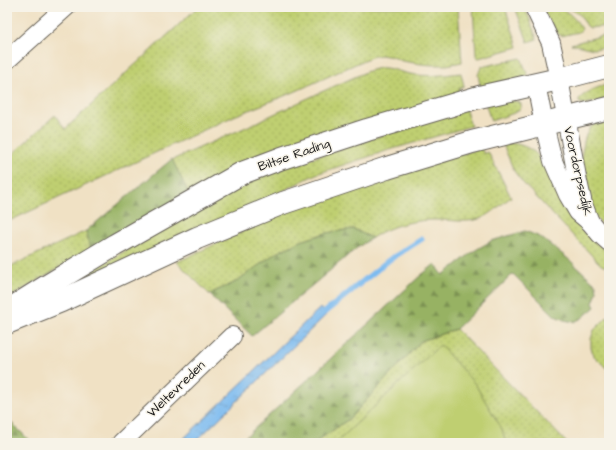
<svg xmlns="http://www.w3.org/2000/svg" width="616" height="450" viewBox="0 0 616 450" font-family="'Architects Daughter',sans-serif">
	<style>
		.grass { fill: url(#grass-dots); stroke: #6e7646 }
		.forest { fill: url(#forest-firs); stroke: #5a6740 }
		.pitch { fill: #bfcf71; stroke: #6e7646 }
		.water { fill: url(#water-ripples); stroke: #4c6c86 }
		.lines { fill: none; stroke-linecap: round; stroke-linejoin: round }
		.stream { stroke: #7dbbf0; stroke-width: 5.5 }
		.minor-casing { stroke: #666157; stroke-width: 20 }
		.secondary-casing { stroke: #666157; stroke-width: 24 }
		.minor { stroke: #fff; stroke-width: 18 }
		.secondary { stroke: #fff; stroke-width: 22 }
		.labels { text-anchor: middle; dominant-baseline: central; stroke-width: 3; stroke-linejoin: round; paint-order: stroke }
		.street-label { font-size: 13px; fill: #1c1c1c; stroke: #f7f3e8 }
	</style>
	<defs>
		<pattern id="grass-dots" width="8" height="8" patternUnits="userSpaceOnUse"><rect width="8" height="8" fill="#bfcf71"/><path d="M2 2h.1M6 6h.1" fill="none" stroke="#a4b161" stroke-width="1.8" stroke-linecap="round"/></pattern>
		<pattern id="forest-firs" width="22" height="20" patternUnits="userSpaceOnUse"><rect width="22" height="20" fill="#97b263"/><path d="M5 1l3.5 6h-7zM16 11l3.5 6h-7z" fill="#7a9051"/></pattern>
		<pattern id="water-ripples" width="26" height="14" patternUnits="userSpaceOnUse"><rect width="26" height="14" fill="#7dbbf0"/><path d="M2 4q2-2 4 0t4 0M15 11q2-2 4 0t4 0" fill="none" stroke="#6ba0cd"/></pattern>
	</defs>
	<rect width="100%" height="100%" fill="#f7f3e8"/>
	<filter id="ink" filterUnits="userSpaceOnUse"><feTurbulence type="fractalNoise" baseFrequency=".025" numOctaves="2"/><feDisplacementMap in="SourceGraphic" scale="8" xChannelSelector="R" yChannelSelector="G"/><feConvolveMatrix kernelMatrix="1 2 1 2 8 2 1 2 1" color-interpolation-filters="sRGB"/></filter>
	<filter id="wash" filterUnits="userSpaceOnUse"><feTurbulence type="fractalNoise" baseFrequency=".012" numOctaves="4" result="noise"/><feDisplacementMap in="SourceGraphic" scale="16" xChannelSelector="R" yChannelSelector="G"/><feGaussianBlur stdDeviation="0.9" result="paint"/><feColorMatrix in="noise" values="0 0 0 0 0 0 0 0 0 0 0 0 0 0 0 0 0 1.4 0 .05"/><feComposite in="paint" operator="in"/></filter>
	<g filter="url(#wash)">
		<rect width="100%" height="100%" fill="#f0e1c4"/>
		<!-- grass -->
		<g class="grass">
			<polygon points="198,7 458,7 462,62 447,65 432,65 421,64 402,61 393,57 381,55 371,57 294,92 234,116 7,222 7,159 55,115 65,129"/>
			<polygon points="473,7 505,7 518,47 479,58 477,57 476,56"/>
			<polygon points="515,7 525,7 537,39 528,42"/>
			<path d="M 542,7 C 546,7 551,6 555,7 C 567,9 576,19 582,29 L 579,32 L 561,36 C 552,29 547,17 542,7 Z"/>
			<polygon points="567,7 609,7 609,26 590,28 587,26 579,14"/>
			<polygon points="601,36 609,36 609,47 594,49 571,44"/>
			<polygon points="521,58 528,76 481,90 478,75 481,67"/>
			<path d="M 379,68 C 391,67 399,72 410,74 C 427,77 444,75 461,73 L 464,86 L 459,88 L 461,96 L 188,192 L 172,160 L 242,129 L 319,93 L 368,71 Z"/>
			<path d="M 609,84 L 609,99 L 584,104 L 580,103 L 579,102 L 579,99 C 587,91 598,87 609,84 Z"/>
			<polygon points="503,100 513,101 519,102 521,104 521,108 514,113 491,121 485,103"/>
			<polygon points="465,108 471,126 386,151 316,174 261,202 53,294 242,181"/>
			<polygon points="609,115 609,231 592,214 581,158 585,137 590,128 600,119"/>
			<path d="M 502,142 C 542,144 546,166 560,197 C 563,203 565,209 568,214 C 579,229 594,242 609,252 L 609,268 L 601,265 L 523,183 L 514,171 Z"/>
			<path d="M 481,148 L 484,154 L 488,152 L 511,197 C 503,203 488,217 479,219 C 465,223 453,220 439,220 C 417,219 390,225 372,238 L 353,229 L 326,233 L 301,241 L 276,253 L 234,283 L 209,294 L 177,262 L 297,206 Z"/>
			<polygon points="86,231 91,249 7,299 7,268"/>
			<polygon points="609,315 609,371 594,356 591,348 591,339 594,330"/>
			<polygon points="456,329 567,443 314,443 349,419 421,341"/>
		</g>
		<!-- forest -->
		<g class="forest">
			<polygon points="172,159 188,192 91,249 86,231"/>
			<polygon points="353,229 372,238 358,247 252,336 209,294 234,283 276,253 301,241 326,233"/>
			<polygon points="525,231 540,237 566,257 596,284 597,292 593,303 595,307 582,318 574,322 564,320 555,316 513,274 456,329 421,341 349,419 314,443 239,443 420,276 435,264 443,275 474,251 491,241"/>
			<polygon points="7,418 32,443 13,443 7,437"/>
		</g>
		<!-- pitch -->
		<polygon class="pitch" points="440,345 475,384 502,429 506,443 336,443"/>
		<!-- water -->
		<polygon class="water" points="320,308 326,315 194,443 179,443"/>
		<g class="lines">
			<!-- stream -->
			<polyline class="stream" points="319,317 389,260 422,239"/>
		</g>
	</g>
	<g filter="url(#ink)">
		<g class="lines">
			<defs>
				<g id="minor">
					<polyline points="534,7 551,43 559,79 577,177 583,204 590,222"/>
					<polyline points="7,60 66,7"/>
					<polyline points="536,84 544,124 553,161 568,195 578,212 590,222 600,234 609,242"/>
					<polyline points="121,443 232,336"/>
				</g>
				<g id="secondary">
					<polyline points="7,311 47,286 115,245 242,173 282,158 367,130 479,97 559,79 609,66"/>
					<polyline points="9,322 61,301 197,238 283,203 387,168 472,142 609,108"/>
				</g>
			</defs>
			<!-- minor casing -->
			<use href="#minor" class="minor-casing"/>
			<!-- secondary casing -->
			<use href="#secondary" class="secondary-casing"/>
			<!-- minor -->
			<use href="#minor" class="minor"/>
			<!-- secondary -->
			<use href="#secondary" class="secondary"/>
		</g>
	</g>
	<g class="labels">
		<!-- street labels -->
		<g class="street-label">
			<text transform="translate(294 155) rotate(-19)">Biltse Rading</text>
			<text transform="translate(578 171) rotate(77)">Voordorpsedijk</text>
			<text transform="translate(176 389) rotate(-44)">Weltevreden</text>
		</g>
	</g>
	<!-- margin -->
	<rect width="616" height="450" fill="none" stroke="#f7f3e8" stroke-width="24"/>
</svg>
